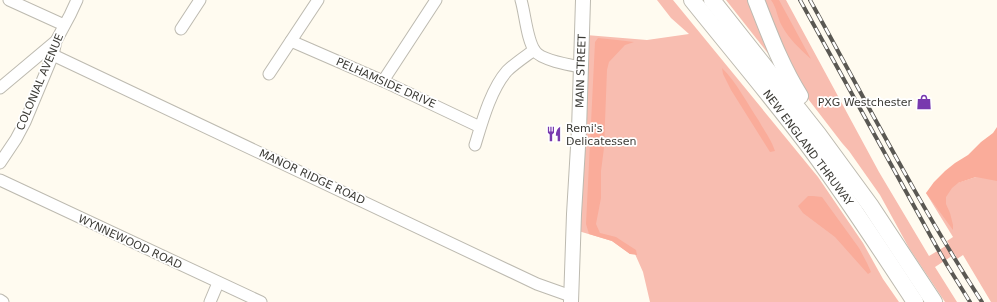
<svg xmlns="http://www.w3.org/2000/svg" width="997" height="302" viewBox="0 0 997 302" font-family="'DejaVu Sans',sans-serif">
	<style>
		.green { fill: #f8bdb0 }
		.forest { fill: #faac9a }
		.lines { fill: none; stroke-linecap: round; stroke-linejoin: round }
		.minor-casing { stroke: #bdbab0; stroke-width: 13 }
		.major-casing { stroke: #bdbab0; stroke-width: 16 }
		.highway-casing { stroke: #bdbab0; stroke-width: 18 }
		.minor { stroke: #fff; stroke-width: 11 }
		.major { stroke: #fff; stroke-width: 14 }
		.highway { stroke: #fff; stroke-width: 16 }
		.rail-casing { stroke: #5a5853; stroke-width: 4 }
		.rail { stroke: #fff; stroke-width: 2.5; stroke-dasharray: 8; stroke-linecap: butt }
		.labels { text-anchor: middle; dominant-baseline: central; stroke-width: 3.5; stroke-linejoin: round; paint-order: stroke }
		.street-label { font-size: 11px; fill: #3c3b36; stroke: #fff }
		.poi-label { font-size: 11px; fill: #3c3b36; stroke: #fff; text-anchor: end }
	</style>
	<rect width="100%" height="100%" fill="#fffbf0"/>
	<!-- green -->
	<g class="green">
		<polygon points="657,0 673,0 818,177 863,243 883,279 899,302 650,302 643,272 635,254 630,254 612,241 575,230 586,35 647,40 689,34 671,18"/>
		<polygon points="726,0 750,0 772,54 770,56"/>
		<polygon points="762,0 786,0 879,172 929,256 949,244 947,241 953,237 926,193 976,177 997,174 997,302 991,302 963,255 957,259 955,254 935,267 957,302 945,302 909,248 880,195 849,151 842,143 802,91"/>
	</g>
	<!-- forest -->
	<g class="forest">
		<path d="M 771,0 L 779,0 L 811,59 C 800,49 789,39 782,26 C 777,17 777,8 771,0 Z"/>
		<polygon points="598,38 617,40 634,42 625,45 609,62 607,70 604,148 601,171 601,198 596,224 600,233 616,237 622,241 636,250 637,255 630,254 612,241 589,234 586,224 595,42"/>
		<path d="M 722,68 C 737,83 747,103 759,121 C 765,132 771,139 775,151 L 770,152 L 731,90 L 723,74 Z"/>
		<polygon points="997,127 997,181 976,177 958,183 952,188 946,197 946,204 950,213 953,225 953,230 926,193 934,182 945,171 955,163 968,155 981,142 993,133"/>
		<polygon points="808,196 813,196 822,197 859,248 867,263 871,272 868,274 835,237 803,213 798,206"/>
	</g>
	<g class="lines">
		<defs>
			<g id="minor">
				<polyline points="9,0 64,25"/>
				<path d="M 521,0 C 525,13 527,41 535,51 C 541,60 570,65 581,67"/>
				<polyline points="181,29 200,0"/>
				<polyline points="291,41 383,81 480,127"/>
				<polyline points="53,55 537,284 568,295 571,293"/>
				<polyline points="269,74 318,0"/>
				<polyline points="383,81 436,0"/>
				<polyline points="0,88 56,41"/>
				<path d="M 475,145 C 482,122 491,89 507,71 C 514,64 526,56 534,50"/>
				<polyline points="0,163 16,139 25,122 53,55 56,41 70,15 77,0"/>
				<polyline points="0,180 261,302"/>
				<polyline points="0,300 3,302"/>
				<polyline points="210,302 218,283"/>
			</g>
			<polyline id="major" points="571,302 574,214 579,130 583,0"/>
			<g id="highway">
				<path d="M 692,0 C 732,50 773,98 811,149 C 848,199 881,250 915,302"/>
				<polyline points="712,0 818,134 870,205 934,302"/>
				<path d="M 756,0 C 769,33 781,66 800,96"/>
			</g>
		</defs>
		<!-- minor casing -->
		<use href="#minor" class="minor-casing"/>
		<!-- major casing -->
		<use href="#major" class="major-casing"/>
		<!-- highway casing -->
		<use href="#highway" class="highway-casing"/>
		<!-- minor -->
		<use href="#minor" class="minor"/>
		<!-- major -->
		<use href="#major" class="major"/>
		<!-- highway -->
		<use href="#highway" class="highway"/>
		<defs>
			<g id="rail">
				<polyline points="800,0 935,244 947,265 970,302"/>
				<path d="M 810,0 C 866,101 919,205 982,302"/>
			</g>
		</defs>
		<!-- rail casing -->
		<use href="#rail" class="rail-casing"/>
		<!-- rail -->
		<use href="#rail" class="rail"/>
	</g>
	<!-- icons -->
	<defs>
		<symbol id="shop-bare" viewBox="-9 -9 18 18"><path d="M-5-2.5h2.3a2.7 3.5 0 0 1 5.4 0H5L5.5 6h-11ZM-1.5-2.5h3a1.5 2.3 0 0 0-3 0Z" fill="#7839ae" stroke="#fff" stroke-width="2.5" paint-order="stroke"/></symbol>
		<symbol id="restaurant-bare" viewBox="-9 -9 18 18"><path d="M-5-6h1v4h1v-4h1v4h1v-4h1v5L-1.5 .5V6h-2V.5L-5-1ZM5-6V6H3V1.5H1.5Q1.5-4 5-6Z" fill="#7839ae" stroke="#fff" stroke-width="2.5" paint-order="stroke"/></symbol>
	</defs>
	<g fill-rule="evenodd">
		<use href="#shop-bare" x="913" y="91" width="22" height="22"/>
		<use href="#restaurant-bare" x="543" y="123" width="22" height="22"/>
	</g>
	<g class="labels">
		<!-- street labels -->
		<g class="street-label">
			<text transform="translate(581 71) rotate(-88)">MAIN STREET</text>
			<text transform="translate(40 82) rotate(-67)">COLONIAL AVENUE</text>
			<text transform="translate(386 83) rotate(24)">PELHAMSIDE DRIVE</text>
			<text transform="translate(808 148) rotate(53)">NEW ENGLAND THRUWAY</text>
			<text transform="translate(312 177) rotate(25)">MANOR RIDGE ROAD</text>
			<text transform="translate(130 242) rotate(25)">WYNNEWOOD ROAD</text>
		</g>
		<!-- poi labels -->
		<g class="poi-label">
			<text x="912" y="102">PXG Westchester</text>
			<text x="566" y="128" text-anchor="start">Remi's<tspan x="566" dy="13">Delicatessen</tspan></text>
		</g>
	</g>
</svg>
